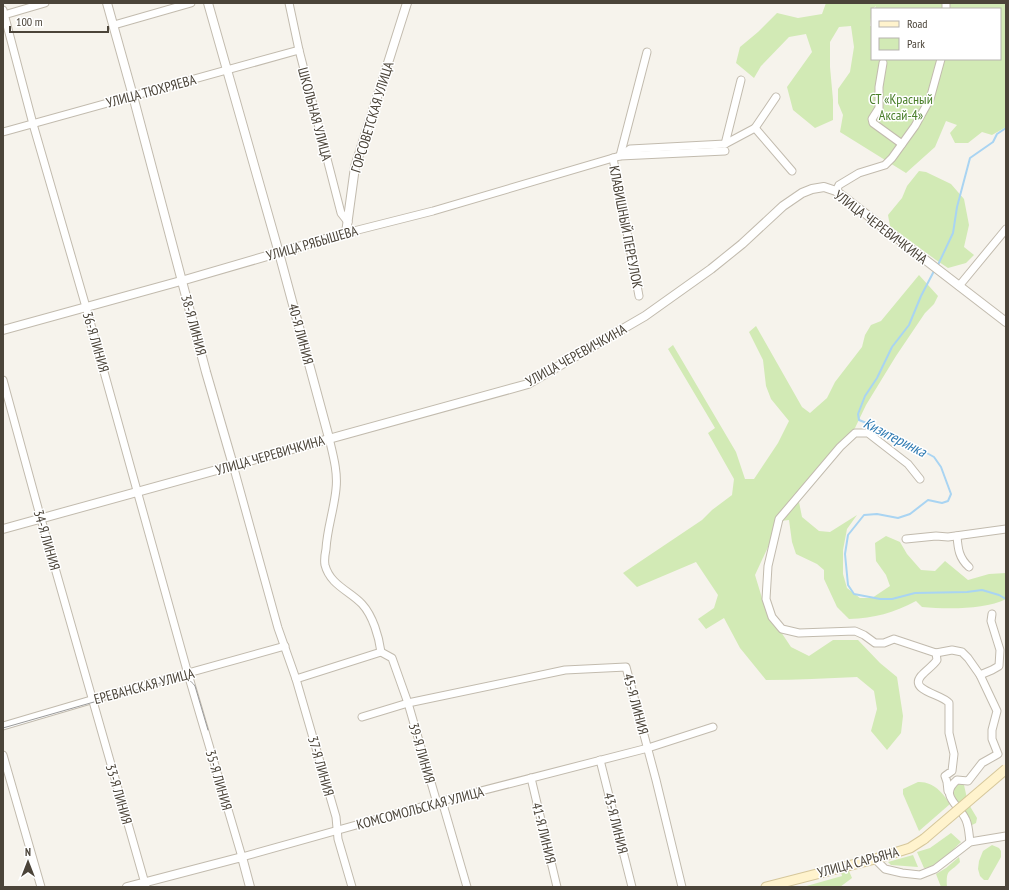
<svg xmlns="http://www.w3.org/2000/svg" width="1009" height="890" viewBox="0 0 1009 890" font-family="'PT Sans Narrow',sans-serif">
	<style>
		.green { fill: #d2eab5; fill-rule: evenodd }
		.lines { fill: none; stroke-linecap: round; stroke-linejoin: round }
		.stream { stroke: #a9d4f2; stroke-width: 2 }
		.minor-casing { stroke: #c2bbae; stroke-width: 9 }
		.tertiary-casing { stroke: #c2bbae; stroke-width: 10 }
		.secondary-casing { stroke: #d6c79b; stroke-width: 11 }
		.minor { stroke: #fff; stroke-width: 7 }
		.tertiary { stroke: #fff; stroke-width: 8 }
		.secondary { stroke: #fff3cd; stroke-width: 9 }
		.tram { stroke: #9a9a9a; stroke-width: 1 }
		.secondary-bridge-casing { stroke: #d6c79b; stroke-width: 11; stroke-linecap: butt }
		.secondary-bridge { stroke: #fff3cd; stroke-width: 9 }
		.labels { text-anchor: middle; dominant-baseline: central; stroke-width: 3; stroke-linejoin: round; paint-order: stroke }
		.street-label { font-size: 14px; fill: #4b4439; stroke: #fff }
		.park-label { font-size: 14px; fill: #4a7f2a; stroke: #fff }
		.water-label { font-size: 15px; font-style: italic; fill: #2e7ab2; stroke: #fff }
	</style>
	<rect width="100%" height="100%" fill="#f6f3ec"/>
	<!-- green -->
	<g class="green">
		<path d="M 826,3 L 1006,3 L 1006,127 L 992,135 L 982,132 L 968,143 L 955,143 L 950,133 L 957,125 L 946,121 L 935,147 L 906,173 L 840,132 L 843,115 L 838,103 L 838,89 L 850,72 L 854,47 L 851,26 L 839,27 L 830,42 L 830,67 L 833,100 L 833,120 L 815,128 L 793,110 L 787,87 L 812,52 L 806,34 L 789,37 L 761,66 L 754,78 L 736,63 L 740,47 L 758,32 L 777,13 L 798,18 L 822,14 ZM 876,6 L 875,9 L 1000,9 L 1000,59 L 872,59 L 872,24 L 871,26 L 870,26 L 872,9 Z"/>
		<polygon points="919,171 926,172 951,184 964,199 969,225 964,247 974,255 966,263 948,268 936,260 890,226 888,215 902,198 907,186"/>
		<path d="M 919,275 L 938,296 L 934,304 L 925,313 L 896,356 L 866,405 L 855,428 L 797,492 L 802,517 L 819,531 L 830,532 L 857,515 L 847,529 L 843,550 L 843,574 L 847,588 L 860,598 L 872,598 L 890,586 L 886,575 L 876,561 L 875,543 L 886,536 L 900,542 L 907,554 L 921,570 L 935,571 L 945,561 L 968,580 L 989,574 L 1006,573 L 1006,599 C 985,610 946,609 922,607 L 916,601 C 893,613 875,618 849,619 L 837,607 L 824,579 L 824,570 L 817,564 L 796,554 L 792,542 L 789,520 L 780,521 L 755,575 L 765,608 L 791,647 L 809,656 L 833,640 L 858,640 L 880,663 L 897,677 L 903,716 L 901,733 L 887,750 L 871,731 L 877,709 L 874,691 L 857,677 C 827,678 797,680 766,680 L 740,648 L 724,618 L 706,629 L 698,619 L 714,608 L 718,595 L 696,562 L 637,587 L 623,573 L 702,520 L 712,510 L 732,495 L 734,479 L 708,433 L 715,428 L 668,349 L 673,345 L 736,452 L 745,479 L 754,479 L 778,443 L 789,421 L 771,399 L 766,386 L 763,360 L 749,332 L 756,326 L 802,407 L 810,413 L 827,398 L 835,382 L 862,347 L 865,335 L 871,325 L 881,321 Z"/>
		<path d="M 918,782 C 933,781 943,793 950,804 L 919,831 L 903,794 L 903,789 Z"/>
		<polygon points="961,783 964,785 968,803 977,818 976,823 972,825 970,824 966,814 952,794 953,789 957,784"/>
		<path d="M 951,833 L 961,842 C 950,852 939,868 924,868 L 917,852 L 930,848 Z"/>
		<polygon points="992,845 999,848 1001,851 1001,857 988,880 984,880 980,876 978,869 979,861 983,851"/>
		<polygon points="913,855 918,867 891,865 888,862"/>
		<path d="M 959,857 L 960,862 C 949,874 946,868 947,887 L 941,887 L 936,874 L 946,868 Z"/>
		<polygon points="849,871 852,878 840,887 803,887 842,876 841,872"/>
	</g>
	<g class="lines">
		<!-- stream -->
		<g class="stream">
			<polyline points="937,267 953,233 957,207 970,158 993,142 997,134 1006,128"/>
			<polyline points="934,271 921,296 909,325 892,347 877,378 865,396 858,414 859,420 889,432 934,457 941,467 951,494 948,501 942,503 928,500 910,514 898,518 877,514 864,515 848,535 845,554 848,585 854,594 880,599 892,599 915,593 967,592 982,590 999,595 1006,599"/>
		</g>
		<defs>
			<g id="minor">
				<polyline points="289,3 299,50 341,213 348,222"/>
				<polyline points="946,3 946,9"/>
				<polyline points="3,10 33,124 86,307 188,674 242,857 442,801 648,748 713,727"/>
				<polyline points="4,15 45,3"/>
				<polyline points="114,25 191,3"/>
				<polyline points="647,52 620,156 725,151"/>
				<polyline points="883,63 879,87 879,108 872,119 873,123 902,144"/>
				<polyline points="755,128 776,97"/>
				<polyline points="3,132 299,50"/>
				<polyline points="725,144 741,80"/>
				<polyline points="613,158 639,296"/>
				<polyline points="836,191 839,185 859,173 885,165 892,158 915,126 930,99 941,59"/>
				<polyline points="346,233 433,211 613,158 620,156 630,149 725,144 755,128 792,171"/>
				<polyline points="959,286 1006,229"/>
				<polyline points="3,380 41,519 146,887"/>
				<path d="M 329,438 C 333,455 338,472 336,489 C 334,510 327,529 326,549 C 325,554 324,560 325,565 C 330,585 350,591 362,604 C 373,616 379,637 381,652"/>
				<polyline points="233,465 278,628 296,679 336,817 338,839 352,887"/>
				<path d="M 920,479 L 908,464 L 868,433 L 855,433 L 840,447 L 779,519 L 768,566 L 766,599 L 772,617 L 782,629 L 799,633 L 855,631 L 864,635 L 875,643 L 884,643 L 894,639 L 936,653 L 952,650 L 962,652 L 968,658 L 980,675 L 997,711 L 992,730 L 992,739 L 998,754 L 982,763 L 968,781 L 957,780 C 938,796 960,805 966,820 C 969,827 969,835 970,842"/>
				<path d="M 957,536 C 958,549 959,558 969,567"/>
				<polyline points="906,539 936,536 948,537 1006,529"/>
				<path d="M 936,653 L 937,660 C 933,666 926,670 921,676 C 909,691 942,694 949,703 L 949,733 L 954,754 L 952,771 L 945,776 L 947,782 L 948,791"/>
				<polyline points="980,675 992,670 999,666 1000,650 991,621 992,614"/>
				<polyline points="296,679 381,652 392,658 408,703 437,803"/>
				<polyline points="362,717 408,703 565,670 626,667 656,780 682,887"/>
				<polyline points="3,726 91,700 285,646"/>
				<polyline points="3,755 41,887"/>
				<polyline points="600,760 632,887"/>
				<polyline points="531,778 557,887"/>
				<polyline points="442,801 467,887"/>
				<polyline points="875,859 885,869 902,873 920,875 935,869 970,842 1006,836"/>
			</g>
			<g id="tertiary">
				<polyline points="107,3 133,96 206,372 233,465"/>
				<polyline points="208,3 279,253 329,438"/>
				<polyline points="3,330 188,279 346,233 355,167 407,3"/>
				<polyline points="3,529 528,384 645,316 711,269 742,244 783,206 802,193 812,189 824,187 836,191 1006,322"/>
				<polyline points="127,887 242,857 250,887"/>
			</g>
			<polyline id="secondary" points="766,887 875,859 910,848 924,839"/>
		</defs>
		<!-- minor casing -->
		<use href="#minor" class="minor-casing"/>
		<!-- tertiary casing -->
		<use href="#tertiary" class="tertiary-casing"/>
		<!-- secondary casing -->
		<use href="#secondary" class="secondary-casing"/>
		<!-- minor -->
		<use href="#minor" class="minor"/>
		<!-- tertiary -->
		<use href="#tertiary" class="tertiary"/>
		<!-- secondary -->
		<use href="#secondary" class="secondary"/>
		<!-- tram -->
		<path class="tram" d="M 3,728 L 178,678 C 185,678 191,680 195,686 L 208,730"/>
		<defs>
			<polyline id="secondary-bridge" points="924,839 1006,769"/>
		</defs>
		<!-- secondary-bridge casing -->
		<use href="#secondary-bridge" class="secondary-bridge-casing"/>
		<!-- secondary-bridge -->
		<use href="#secondary-bridge" class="secondary-bridge"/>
	</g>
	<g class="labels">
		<!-- street labels -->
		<g class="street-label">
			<text transform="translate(151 91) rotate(-15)">УЛИЦА ТЮХРЯЕВА</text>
			<text transform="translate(315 114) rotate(75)">ШКОЛЬНАЯ УЛИЦА</text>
			<text transform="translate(372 117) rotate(-73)">ГОРСОВЕТСКАЯ УЛИЦА</text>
			<text transform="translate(626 227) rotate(79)">КЛАВИШНЫЙ ПЕРЕУЛОК</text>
			<text transform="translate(881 227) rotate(37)">УЛИЦА ЧЕРЕВИЧКИНА</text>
			<text transform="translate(312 243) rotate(-16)">УЛИЦА РЯБЫШЕВА</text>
			<text transform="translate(194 325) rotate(75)">38-Я ЛИНИЯ</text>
			<text transform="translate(301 334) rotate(75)">40-Я ЛИНИЯ</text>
			<text transform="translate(96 342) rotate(74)">36-Я ЛИНИЯ</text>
			<text transform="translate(576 355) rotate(-29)">УЛИЦА ЧЕРЕВИЧКИНА</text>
			<text transform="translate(270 455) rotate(-16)">УЛИЦА ЧЕРЕВИЧКИНА</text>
			<text transform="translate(47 540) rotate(74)">34-Я ЛИНИЯ</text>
			<text transform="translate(144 686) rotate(-15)">ЕРЕВАНСКАЯ УЛИЦА</text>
			<text transform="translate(636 704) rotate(75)">45-Я ЛИНИЯ</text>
			<text transform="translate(422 753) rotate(74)">39-Я ЛИНИЯ</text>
			<text transform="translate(321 766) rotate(74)">37-Я ЛИНИЯ</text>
			<text transform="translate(219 780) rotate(74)">35-Я ЛИНИЯ</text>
			<text transform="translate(119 794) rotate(74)">33-Я ЛИНИЯ</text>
			<text transform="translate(420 808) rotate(-15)">КОМСОМОЛЬСКАЯ УЛИЦА</text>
			<text transform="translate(616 823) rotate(76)">43-Я ЛИНИЯ</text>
			<text transform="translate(544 833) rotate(76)">41-Я ЛИНИЯ</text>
			<text transform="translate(858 862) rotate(-15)">УЛИЦА САРЬЯНА</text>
		</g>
		<!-- park labels -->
		<g class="park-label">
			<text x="901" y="99">СТ «Красный<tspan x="901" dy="16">Аксай-4»</tspan></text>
		</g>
		<!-- water labels -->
		<g class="water-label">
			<text transform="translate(895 437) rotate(27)">Кизитеринка</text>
		</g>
	</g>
	<!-- border -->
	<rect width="1009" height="890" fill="none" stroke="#4b4439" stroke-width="8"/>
	<!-- legend -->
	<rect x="871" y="8" width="130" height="52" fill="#ffffff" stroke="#b7b4b0"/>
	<rect x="879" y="21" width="20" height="6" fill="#fff3cd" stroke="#b7b4b0"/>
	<text x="907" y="28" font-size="12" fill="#4b4439">Road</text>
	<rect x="879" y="38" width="20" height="12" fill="#d2eab5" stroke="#b7b4b0"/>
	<text x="907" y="48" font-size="12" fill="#4b4439">Park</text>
	<!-- north arrow -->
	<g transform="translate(28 862)" stroke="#ffffff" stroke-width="3" paint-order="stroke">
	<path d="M0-3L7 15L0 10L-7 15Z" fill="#4b4439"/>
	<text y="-6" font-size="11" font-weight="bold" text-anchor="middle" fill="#4b4439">N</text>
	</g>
	<!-- scale -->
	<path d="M10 26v6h98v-6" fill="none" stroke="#4b4439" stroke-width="2"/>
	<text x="16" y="26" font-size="12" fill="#4b4439" stroke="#ffffff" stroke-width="3" paint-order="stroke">100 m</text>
</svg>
